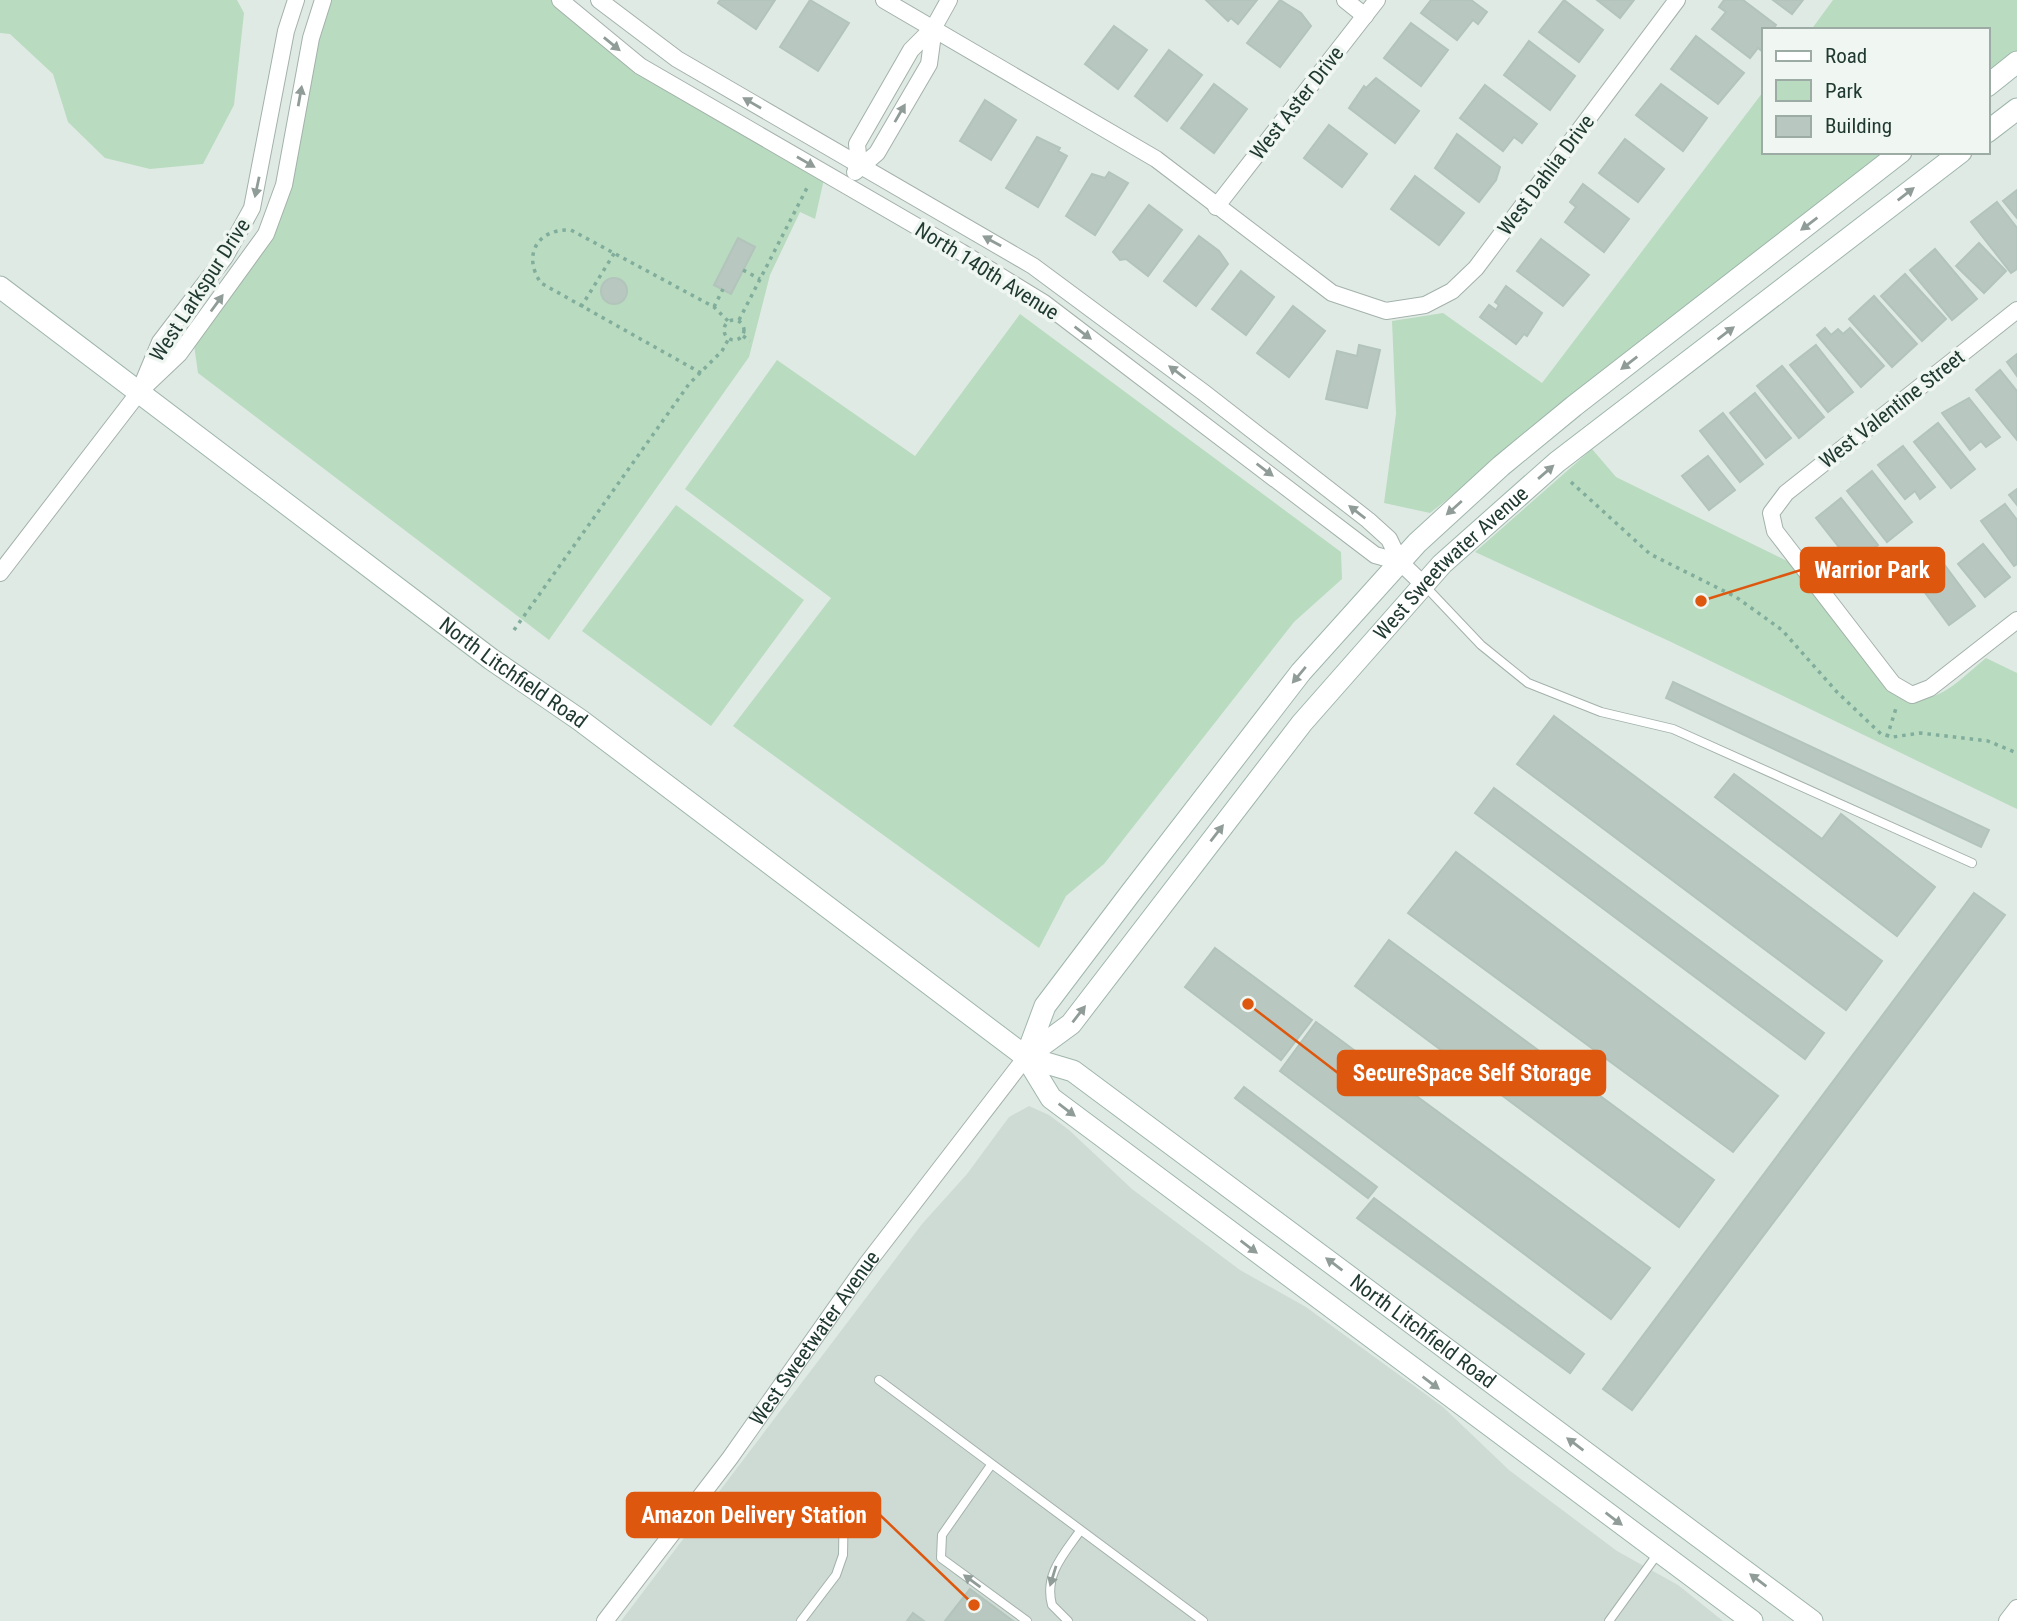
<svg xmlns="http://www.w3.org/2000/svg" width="2017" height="1621" viewBox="0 0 2017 1621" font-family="'Roboto Condensed',sans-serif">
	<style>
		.built { fill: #cedad4 }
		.green { fill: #b9dbbf }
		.building { fill: #b8c8c0; stroke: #b2c4bb; stroke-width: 2 }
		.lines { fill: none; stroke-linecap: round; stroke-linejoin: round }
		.lane-casing { stroke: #a3b2ab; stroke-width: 10 }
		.street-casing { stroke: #a3b2ab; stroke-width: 18 }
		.secondary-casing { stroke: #9fb6ac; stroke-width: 23 }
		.path { stroke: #81ad9c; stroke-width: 3.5; stroke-dasharray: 3.5 5; stroke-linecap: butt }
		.lane { stroke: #fff; stroke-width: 8 }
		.street { stroke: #fff; stroke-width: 16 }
		.secondary { stroke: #fff; stroke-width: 21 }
		.oneway { fill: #909c98 }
		.labels { text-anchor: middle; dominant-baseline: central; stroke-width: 7; stroke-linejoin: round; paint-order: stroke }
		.street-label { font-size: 21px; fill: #213a31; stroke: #f0f7f3 }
		.leader { fill: none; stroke: #de570e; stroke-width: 2.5 }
		.callout-dot { fill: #de570e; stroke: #f0f7f3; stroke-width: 2.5 }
		.callout { fill: #de570e; stroke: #de570e; stroke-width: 2.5 }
		.callout-label { font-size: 23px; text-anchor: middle; font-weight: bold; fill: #fff }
	</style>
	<rect width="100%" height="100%" fill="#e0eae5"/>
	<!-- built -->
	<polygon class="built" points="1029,1106 1049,1115 1069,1130 1132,1189 1240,1270 1306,1307 1443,1407 1509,1470 1617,1551 1678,1585 1723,1621 621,1621 922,1224 967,1174 1009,1117"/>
	<!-- green -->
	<g class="green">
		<polygon points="0,0 237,0 244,13 234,105 203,164 150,169 105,158 68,122 53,74 10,34 0,33"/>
		<path d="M 329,0 L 554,0 L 824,179 L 815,219 L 800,212 L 770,275 L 749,357 L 549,640 L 198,373 L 194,345 C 233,293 274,244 293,181 L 319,25 Z"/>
		<polygon points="1833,0 2017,0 2017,53 1987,76 1987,30 1811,30"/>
		<polygon points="1763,92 1763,152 1890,152 1430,513 1384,503 1396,414 1392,321 1443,313 1542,383"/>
		<polygon points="1020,314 1341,552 1342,579 1294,622 1104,864 1066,896 1039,948 733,726 831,598 685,489 777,360 915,456"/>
		<path d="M 1592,449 L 1616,477 L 1789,562 L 1887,690 C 1931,714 1953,685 1986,658 L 2017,673 L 2017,809 L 1669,641 L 1475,552 Z"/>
		<polygon points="676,505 804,600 711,726 582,631"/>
	</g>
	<!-- building -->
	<g class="building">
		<polygon points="720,0 775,0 756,29 718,3"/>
		<polygon points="810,0 849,23 818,71 780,47"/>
		<polygon points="1206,0 1257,0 1238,24 1231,18 1228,21"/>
		<polygon points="1280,0 1301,13 1311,26 1280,67 1247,43"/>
		<polygon points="1431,0 1471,0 1487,12 1478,24 1473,20 1457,40 1421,13"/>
		<polygon points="1564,0 1603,30 1579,62 1539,32"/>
		<polygon points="1597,0 1634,0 1620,18"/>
		<polygon points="1724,0 1743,0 1776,25 1772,30 1763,30 1763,52 1758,48 1750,58 1712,29 1726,12 1719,7"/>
		<polygon points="1773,0 1803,0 1792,14"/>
		<polygon points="1411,23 1448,50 1421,86 1384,58"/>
		<polygon points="1114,26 1147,50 1118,89 1085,64"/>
		<polygon points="1696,36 1744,73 1718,104 1671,69"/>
		<polygon points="1529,41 1575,76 1550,110 1504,75"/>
		<polygon points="1169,50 1202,75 1167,121 1135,96"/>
		<polygon points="1376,78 1419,111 1395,143 1349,108 1364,86 1366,88"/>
		<polygon points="1214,84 1247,109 1214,153 1181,128"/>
		<polygon points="1661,84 1707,118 1683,151 1636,115"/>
		<polygon points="1485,85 1537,124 1522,143 1514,137 1503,151 1460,118"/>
		<polygon points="985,100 1016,120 991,160 960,141"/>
		<polygon points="1329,125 1367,154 1342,187 1304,158"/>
		<polygon points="1457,134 1500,167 1496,180 1479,202 1435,168"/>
		<polygon points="1037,137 1060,148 1058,151 1067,156 1038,207 1006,188"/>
		<polygon points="1625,139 1664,169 1638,202 1599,173"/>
		<polygon points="1109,172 1128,183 1095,235 1066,216 1092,174 1105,178"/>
		<polygon points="1415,176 1464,213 1439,245 1391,209"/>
		<polygon points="1583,184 1629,219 1604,252 1565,222 1576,207 1570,202"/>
		<polygon points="2017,190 2017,218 2003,201"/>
		<polygon points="1997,202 2017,228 2017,269 2011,273 1971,222"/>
		<polygon points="1149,205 1182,230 1148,276 1126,259 1120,260 1113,252"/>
		<polygon points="1199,236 1219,251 1228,264 1196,306 1164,281"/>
		<polygon points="738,238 755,247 731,294 714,285"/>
		<polygon points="1541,239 1589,275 1563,306 1517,271"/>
		<polygon points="1979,243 2006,271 1984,293 1956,266"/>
		<polygon points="1935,249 1977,299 1952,320 1910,270"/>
		<polygon points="1241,271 1274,297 1246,335 1212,309"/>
		<polygon points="1905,274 1946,319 1922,341 1881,296"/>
		<circle cx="614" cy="291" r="13"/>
		<polygon points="1506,286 1542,313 1527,336 1524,334 1516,344 1480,317 1489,305 1496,310 1499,305 1495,302"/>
		<polygon points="1874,296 1917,344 1892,367 1849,319"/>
		<polygon points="1293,306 1325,331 1289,377 1257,353"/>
		<polygon points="1825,328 1831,335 1838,329 1843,334 1850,328 1884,366 1861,387 1817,335"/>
		<polygon points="1359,345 1380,350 1367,408 1326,399 1337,351 1357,356"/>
		<polygon points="1816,345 1853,392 1828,412 1790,365"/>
		<polygon points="2017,354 2017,376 2007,362"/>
		<polygon points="1782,366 1824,417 1799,438 1757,386"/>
		<polygon points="2000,370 2017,391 2017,440 1976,390"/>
		<polygon points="1755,393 1791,438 1766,458 1730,413"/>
		<polygon points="1969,398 2000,437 1986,447 1981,441 1970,450 1942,413"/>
		<polygon points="1723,413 1763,464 1740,482 1700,431"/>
		<polygon points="1938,423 1975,469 1951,488 1914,442"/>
		<polygon points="1903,446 1935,487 1920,499 1915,491 1905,499 1878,465"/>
		<polygon points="1708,456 1735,490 1709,510 1682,476"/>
		<polygon points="1872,471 1912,522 1887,542 1847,491"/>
		<polygon points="2017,489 2017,505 2009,495"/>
		<polygon points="1841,498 1878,545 1853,565 1816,518"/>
		<polygon points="2005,504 2017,520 2017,564 2014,566 1981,521"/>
		<polygon points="1983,544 2010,577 1985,597 1958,564"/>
		<polygon points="1935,552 1975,606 1949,625 1909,571"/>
		<polygon points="1673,682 1989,830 1981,847 1666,698"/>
		<polygon points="1554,716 1882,961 1846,1010 1517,764"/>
		<polygon points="1734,774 1822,839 1841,814 1935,887 1897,936 1715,797"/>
		<polygon points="1494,788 1824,1033 1805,1059 1475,813"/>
		<polygon points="1456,852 1778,1096 1733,1152 1408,913"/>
		<polygon points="1974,893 2005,915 1632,1410 1603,1389"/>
		<polygon points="1389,940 1714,1180 1679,1227 1355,986"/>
		<polygon points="1215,948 1312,1020 1281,1060 1185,987"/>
		<polygon points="1316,1022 1650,1268 1611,1319 1280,1071"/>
		<polygon points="1244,1087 1377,1187 1368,1198 1235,1098"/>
		<polygon points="1374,1198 1584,1354 1570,1373 1357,1218"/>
		<polygon points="970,1589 1013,1621 945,1621"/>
		<polygon points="913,1613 924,1621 907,1621"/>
	</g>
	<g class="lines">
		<defs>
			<g id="lane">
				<polyline points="1425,586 1481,645 1528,683 1601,712 1673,729 1972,863"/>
				<polyline points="879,1380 1203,1621"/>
				<polyline points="991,1465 942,1535 941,1558 1027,1621"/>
				<polyline points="801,1621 836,1575 843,1555 844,1500"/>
				<path d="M 1068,1621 L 1052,1605 C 1044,1575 1063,1555 1080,1531"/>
				<polyline points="1609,1621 1659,1552"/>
			</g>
			<g id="street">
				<polyline points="560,0 640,66 961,252 1044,303 1375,555 1400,562"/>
				<polyline points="599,0 677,59 1033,266 1203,392 1368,520 1389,539 1400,562 1423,584"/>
				<polyline points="884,0 1156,159 1332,293 1386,311 1425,305 1452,291 1476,268 1677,0"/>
				<polyline points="1345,0 1365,16"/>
				<polyline points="859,166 857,144 911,50 934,27 949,0"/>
				<polyline points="855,172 877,153 929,64 934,27"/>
				<polyline points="1216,207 1377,0"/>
				<polyline points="2017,310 1786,493 1771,513 1775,531 1893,684 1912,695 1930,688 2017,620"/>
				<polyline points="142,385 160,342 225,257 252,208 286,31 296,0"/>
				<polyline points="0,573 140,391 179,354 266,234 284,185 311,38 323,0"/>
				<path id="s1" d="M 605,1621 L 730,1458 L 866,1265 L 1026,1057"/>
				<polyline points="2007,1621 2017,1608"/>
			</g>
			<g id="secondary">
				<polyline points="1987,86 2017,62"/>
				<polyline points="1987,132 2017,109"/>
				<path id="s2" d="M 0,287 L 491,659 L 580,720 L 1026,1057 L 1073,1071 L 1812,1621"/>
				<path id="s3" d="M 1026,1057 L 1071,1024 L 1302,723 L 1442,564 L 1557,462 L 1961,152"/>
				<polyline points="1026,1057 1045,1006 1129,895 1301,672 1417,543 1501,466 1574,406 1901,152"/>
				<polyline points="1026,1057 1051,1098 1752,1621"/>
			</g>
		</defs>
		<!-- lane casing -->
		<use href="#lane" class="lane-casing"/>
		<!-- street casing -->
		<use href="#street" class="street-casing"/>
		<!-- secondary casing -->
		<use href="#secondary" class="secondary-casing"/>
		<!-- path -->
		<g class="path">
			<polyline points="743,270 760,279"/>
			<polyline points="581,307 615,252"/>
			<polyline points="714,307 723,289"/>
			<circle cx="734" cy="330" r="10"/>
			<polyline points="739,320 809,184"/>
			<polyline points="743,336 750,341"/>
			<path d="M 701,373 L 541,283 C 522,256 537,228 571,230 L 714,307 L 728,321"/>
			<polyline points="1571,482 1650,554 1736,597 1782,630 1837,692 1881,734 1893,737 1920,733 1988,741 2017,753"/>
			<polyline points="514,630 689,384 722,351 729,338"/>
			<polyline points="1887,737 1897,705"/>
		</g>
		<!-- lane -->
		<use href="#lane" class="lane"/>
		<!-- street -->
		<use href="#street" class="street"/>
		<!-- secondary -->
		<use href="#secondary" class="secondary"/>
	</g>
	<!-- one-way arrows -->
	<defs><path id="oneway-solid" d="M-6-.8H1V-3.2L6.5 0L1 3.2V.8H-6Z" transform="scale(1.75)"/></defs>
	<g class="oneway">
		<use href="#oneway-solid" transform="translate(612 44) rotate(39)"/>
		<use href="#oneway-solid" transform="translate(300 96) rotate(-80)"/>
		<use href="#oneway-solid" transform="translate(752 103) rotate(-150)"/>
		<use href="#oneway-solid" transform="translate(900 113) rotate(-60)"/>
		<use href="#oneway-solid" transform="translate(806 162) rotate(30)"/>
		<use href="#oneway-solid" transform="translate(257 187) rotate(102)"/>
		<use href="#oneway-solid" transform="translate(1906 194) rotate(-38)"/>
		<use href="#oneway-solid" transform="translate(1809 224) rotate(143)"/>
		<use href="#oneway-solid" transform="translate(992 241) rotate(-151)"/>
		<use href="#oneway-solid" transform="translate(217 303) rotate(-54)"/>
		<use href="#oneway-solid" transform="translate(1083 333) rotate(37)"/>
		<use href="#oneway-solid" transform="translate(1726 333) rotate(-37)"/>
		<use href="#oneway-solid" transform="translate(1629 363) rotate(142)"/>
		<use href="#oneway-solid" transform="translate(1177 372) rotate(-143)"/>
		<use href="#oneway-solid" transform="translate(1265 470) rotate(37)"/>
		<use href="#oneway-solid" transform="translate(1546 472) rotate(-41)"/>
		<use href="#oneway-solid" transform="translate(1454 508) rotate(138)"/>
		<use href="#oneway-solid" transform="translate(1357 512) rotate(-142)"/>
		<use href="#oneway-solid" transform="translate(1299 675) rotate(130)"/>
		<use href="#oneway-solid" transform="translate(1217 833) rotate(-52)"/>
		<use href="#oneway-solid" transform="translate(1079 1014) rotate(-52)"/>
		<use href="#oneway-solid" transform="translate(1067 1110) rotate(37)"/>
		<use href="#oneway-solid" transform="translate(1249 1247) rotate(37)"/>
		<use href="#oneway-solid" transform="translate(1334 1264) rotate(-143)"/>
		<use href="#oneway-solid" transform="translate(1431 1383) rotate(37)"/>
		<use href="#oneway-solid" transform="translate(1575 1444) rotate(-143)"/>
		<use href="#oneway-solid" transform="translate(1614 1519) rotate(37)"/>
		<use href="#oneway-solid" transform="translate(1053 1576) rotate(107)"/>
		<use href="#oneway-solid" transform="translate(1758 1580) rotate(-143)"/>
		<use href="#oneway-solid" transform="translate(972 1581) rotate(-144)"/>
	</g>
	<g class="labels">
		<!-- street labels -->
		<g class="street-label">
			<text transform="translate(1297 103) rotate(-52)">West Aster Drive</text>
			<text transform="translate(1546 175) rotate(-53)">West Dahlia Drive</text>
			<text transform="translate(987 271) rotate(32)">North 140th Avenue</text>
			<text transform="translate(200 290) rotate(-57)">West Larkspur Drive</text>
			<text transform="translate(1892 409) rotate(-38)">West Valentine Street</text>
			<text stroke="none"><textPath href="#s3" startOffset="654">West Sweetwater Avenue</textPath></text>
			<text stroke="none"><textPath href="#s2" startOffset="642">North Litchfield Road</textPath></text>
			<text stroke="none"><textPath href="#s2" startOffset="1768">North Litchfield Road</textPath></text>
			<text stroke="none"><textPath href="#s1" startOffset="352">West Sweetwater Avenue</textPath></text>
		</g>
	</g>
	<!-- callouts -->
	<path class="leader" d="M1701 601L1801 570M1248 1004L1338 1073M974 1605L880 1515"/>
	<g class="callout-dot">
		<circle cx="1701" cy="601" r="7"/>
		<circle cx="1248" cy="1004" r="7"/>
		<circle cx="974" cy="1605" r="7"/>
	</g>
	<g class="callout">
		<rect x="1801" y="548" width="143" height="44" rx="7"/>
		<rect x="1338" y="1051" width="267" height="44" rx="7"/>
		<rect x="627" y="1493" width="253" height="44" rx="7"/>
	</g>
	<g class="callout-label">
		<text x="1872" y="578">Warrior Park</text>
		<text x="1472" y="1081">SecureSpace Self Storage</text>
		<text x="754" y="1523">Amazon Delivery Station</text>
	</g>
	<!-- legend -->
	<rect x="1762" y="28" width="228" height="126" fill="#f0f7f3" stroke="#9daba5" stroke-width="2"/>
	<rect x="1776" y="51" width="35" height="10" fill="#ffffff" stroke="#9daba5" stroke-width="2"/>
	<text x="1825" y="63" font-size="21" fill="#213a31">Road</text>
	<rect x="1776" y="80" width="35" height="21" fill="#b9dbbf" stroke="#9daba5" stroke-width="2"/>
	<text x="1825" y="98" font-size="21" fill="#213a31">Park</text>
	<rect x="1776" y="116" width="35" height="21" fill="#b8c8c0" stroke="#9daba5" stroke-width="2"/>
	<text x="1825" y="133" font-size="21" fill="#213a31">Building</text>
</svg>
